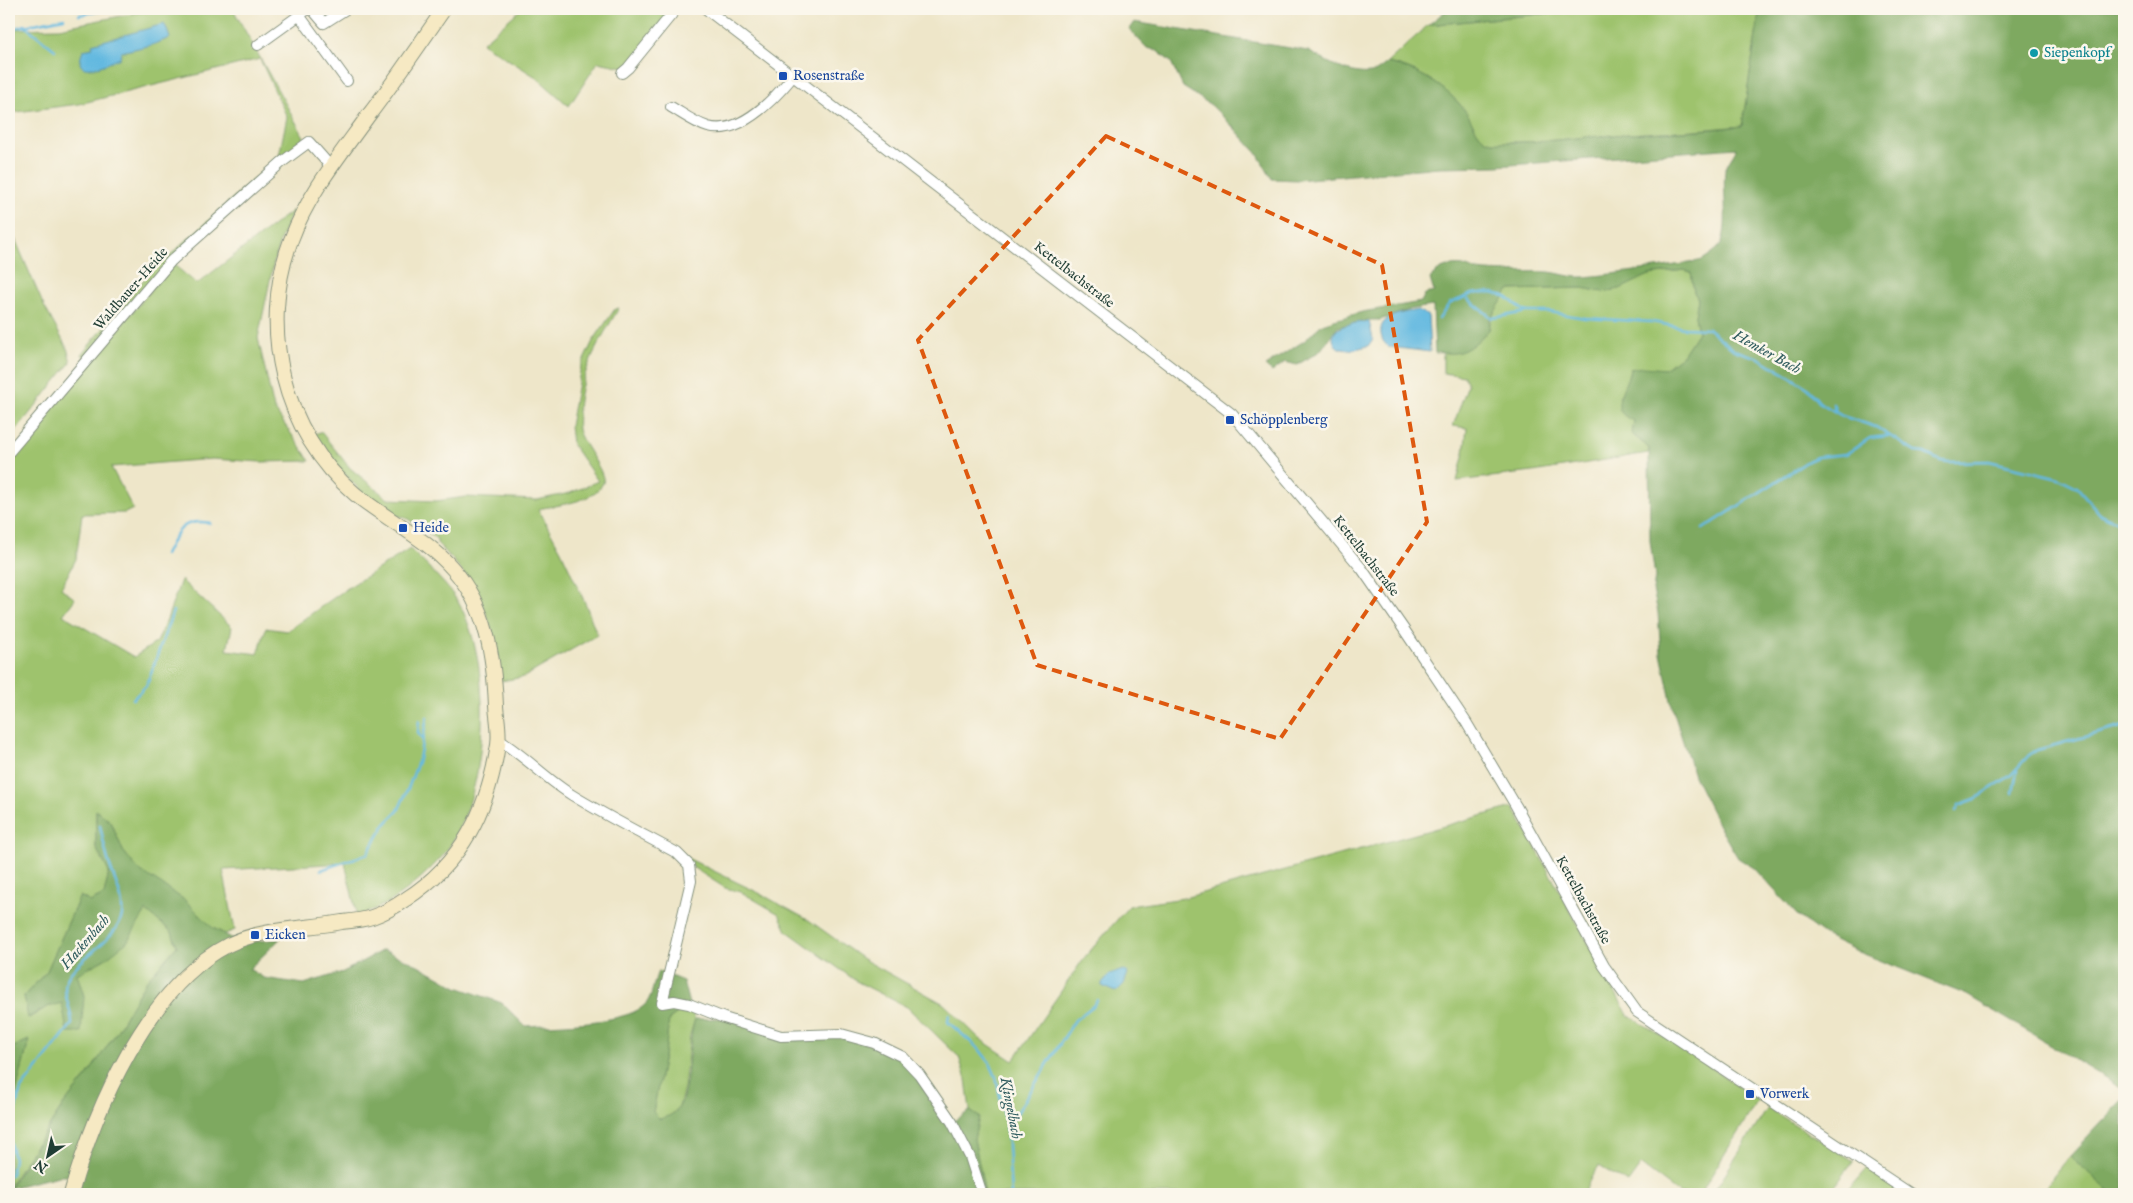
<svg xmlns="http://www.w3.org/2000/svg" width="2133" height="1203" viewBox="0 0 2133 1203" font-family="'IM FELL English',serif">
	<style>
		.green { fill: #9ec36d; stroke: #5e8050 }
		.forest { fill: #7ea960; stroke: #4e734a }
		.water { fill: #64b9e0; stroke: #427b8a }
		.lines { fill: none; stroke-linecap: round; stroke-linejoin: round }
		.stream { stroke: #64b9e0; stroke-width: 2.5 }
		.street-casing { stroke: #86927e; stroke-width: 12 }
		.secondary-casing { stroke: #86927e; stroke-width: 16 }
		.street { stroke: #fff; stroke-width: 10 }
		.secondary { stroke: #f6e9c3; stroke-width: 14 }
		.marked { fill: none; stroke: #de580e; stroke-width: 4; stroke-dasharray: 10 6; stroke-linejoin: round }
		.culture-dot { fill: #0f9aa8; stroke: #fbf7ec; stroke-width: 2 }
		.transit-dot { fill: #1a4fb4; stroke: #fbf7ec; stroke-width: 2 }
		.labels { text-anchor: middle; dominant-baseline: central; stroke-width: 5; stroke-linejoin: round; paint-order: stroke }
		.culture-label { font-size: 14px; fill: #0d838f; stroke: #fbf7ec; text-anchor: start }
		.transit-label { font-size: 14px; fill: #164399; stroke: #fbf7ec; text-anchor: start }
		.street-label { font-size: 14px; fill: #1f3d34; stroke: #fbf7ec }
		.water-label { font-size: 15px; font-style: italic; fill: #305c5f; stroke: #fbf7ec }
	</style>
	<rect width="100%" height="100%" fill="#fbf7ec"/>
	<filter id="ink" filterUnits="userSpaceOnUse"><feTurbulence type="fractalNoise" baseFrequency=".02" numOctaves="2"/><feDisplacementMap in="SourceGraphic" scale="10" xChannelSelector="R" yChannelSelector="G"/><feConvolveMatrix kernelMatrix="1 2 1 2 8 2 1 2 1" color-interpolation-filters="sRGB"/></filter>
	<filter id="wash" filterUnits="userSpaceOnUse"><feTurbulence type="fractalNoise" baseFrequency=".0096" numOctaves="4" result="noise"/><feDisplacementMap in="SourceGraphic" scale="20" xChannelSelector="R" yChannelSelector="G"/><feGaussianBlur stdDeviation="1.12" result="paint"/><feColorMatrix in="noise" values="0 0 0 0 0 0 0 0 0 0 0 0 0 0 0 0 0 1.4 0 .05"/><feComposite in="paint" operator="in"/></filter>
	<g filter="url(#wash)">
		<rect width="100%" height="100%" fill="#eee6c9"/>
		<!-- green -->
		<g class="green">
			<polygon points="157,9 233,9 304,137 303,140 227,210 84,357 82,354 145,278 279,156 287,117 260,59 79,104 9,113 9,29 59,28"/>
			<polygon points="521,9 674,9 628,68 598,62 569,106 536,77 482,43"/>
			<path d="M 1593,9 L 1760,9 L 1742,126 C 1695,131 1649,132 1602,136 C 1570,138 1539,143 1507,142 C 1502,142 1493,143 1488,141 C 1476,136 1473,122 1466,112 C 1447,87 1418,69 1387,63 L 1428,25 Z"/>
			<path d="M 293,210 L 281,238 L 274,261 L 258,338 L 274,409 L 310,461 L 261,462 L 212,459 L 111,467 L 133,509 L 125,513 L 82,514 L 76,559 L 61,588 L 75,599 L 63,615 L 134,657 L 157,642 L 167,619 L 181,580 L 232,627 L 227,650 L 258,654 L 266,628 L 287,631 L 349,587 L 410,549 C 427,566 451,587 462,609 C 493,673 489,795 445,853 C 432,869 406,892 388,903 C 378,908 367,912 357,917 L 345,863 L 223,870 L 235,930 L 225,934 L 213,928 L 186,901 L 138,870 L 123,851 L 111,822 L 96,811 L 96,848 L 109,872 L 104,895 L 90,902 L 80,896 L 47,971 L 24,996 L 29,1018 L 47,1007 L 84,996 L 76,974 L 105,959 L 147,911 L 172,932 L 177,946 L 146,981 L 116,1033 L 87,1076 L 64,1104 L 9,1186 L 9,1120 L 29,1040 L 9,1049 L 9,459 L 173,264 L 197,284 Z"/>
			<polygon points="9,225 43,304 67,348 71,362 9,439"/>
			<path d="M 1684,270 L 1691,272 L 1694,292 L 1698,299 L 1695,316 L 1698,332 L 1683,355 L 1665,369 L 1630,369 L 1626,385 L 1619,397 L 1634,421 L 1632,434 L 1649,448 L 1648,453 L 1533,472 L 1457,481 L 1464,453 L 1467,428 L 1453,426 L 1468,384 L 1464,376 L 1443,373 L 1443,351 C 1466,355 1473,344 1489,330 C 1490,314 1501,304 1508,290 L 1582,288 L 1604,292 L 1649,275 Z"/>
			<path d="M 619,308 C 599,342 581,369 578,410 C 578,416 577,423 578,429 C 580,442 607,473 603,483 C 593,503 556,505 538,509 L 561,551 L 586,605 L 597,635 L 524,677 L 501,681 C 493,619 482,588 437,543 L 437,539 L 408,519 L 392,514 L 364,494 L 329,458 L 313,434 L 321,432 L 350,468 L 388,499 L 436,501 L 466,497 L 537,500 L 570,493 L 598,481 L 572,444 L 570,426 L 581,366 L 593,341 L 615,309 Z"/>
			<polygon points="1513,807 1628,1015 1687,1051 1758,1100 1700,1194 1680,1194 1641,1165 1628,1183 1599,1166 1592,1176 1583,1194 985,1194 974,1139 979,1117 970,1111 966,1079 959,1057 907,1007 856,981 787,931 779,914 741,892 725,888 689,865 677,853 759,893 810,921 863,959 944,1004 980,1039 1013,1061 1084,958 1129,906 1184,898"/>
			<polygon points="689,1004 695,1019 690,1035 684,1088 679,1107 670,1116 660,1119 653,1112 666,1046 669,1019"/>
			<polygon points="1768,1108 1854,1161 1829,1194 1712,1194"/>
			<polygon points="2070,1156 2112,1194 2039,1194"/>
			<polygon points="1867,1168 1901,1194 1844,1194"/>
		</g>
		<!-- forest -->
		<g class="forest">
			<polygon points="1448,9 1593,9 1428,25"/>
			<path d="M 1760,9 L 2124,9 L 2124,1089 L 1967,995 L 1859,952 L 1824,935 L 1798,916 L 1754,868 L 1738,858 L 1720,828 L 1694,776 L 1673,710 L 1661,654 L 1658,613 L 1653,590 L 1655,577 L 1650,541 L 1649,448 L 1632,434 L 1634,421 C 1605,410 1626,390 1630,369 L 1643,367 L 1665,369 L 1683,355 L 1698,332 L 1695,316 L 1698,299 L 1694,292 L 1691,272 L 1684,270 L 1649,275 L 1620,289 L 1603,292 L 1582,288 L 1509,290 L 1490,319 L 1489,330 C 1479,339 1470,351 1455,353 C 1449,354 1442,352 1435,353 L 1433,306 L 1412,309 L 1380,320 L 1369,320 L 1338,327 L 1320,351 L 1297,365 L 1285,362 L 1272,372 L 1265,366 L 1304,341 L 1322,324 L 1331,321 L 1362,312 L 1421,302 L 1425,294 L 1434,292 L 1430,279 C 1436,269 1450,264 1463,266 C 1468,267 1472,270 1477,270 C 1501,273 1525,271 1549,272 C 1559,273 1569,277 1579,277 C 1589,278 1696,263 1702,260 C 1707,257 1714,252 1718,248 C 1731,234 1722,191 1725,171 C 1727,163 1734,155 1737,148 L 1497,166 L 1440,167 L 1298,180 L 1272,179 L 1257,153 L 1235,129 L 1211,105 L 1183,87 L 1171,62 L 1156,50 L 1147,48 L 1129,29 L 1134,22 L 1308,51 C 1326,61 1349,76 1371,73 C 1376,72 1383,66 1387,63 C 1418,69 1447,87 1466,112 C 1473,121 1476,136 1488,141 C 1493,143 1502,142 1507,142 C 1539,143 1570,138 1602,136 C 1649,132 1695,132 1742,126 Z"/>
			<path d="M 96,810 L 111,822 L 123,851 L 138,869 L 186,901 L 213,928 L 241,943 L 280,939 L 249,969 L 264,978 L 304,984 L 343,972 L 383,950 L 418,965 L 457,987 L 502,1003 L 525,1026 C 551,1024 634,1025 648,1001 C 653,993 654,980 658,971 L 683,981 L 689,1004 L 669,1019 L 666,1046 L 653,1112 L 660,1119 C 667,1117 675,1114 679,1107 C 690,1088 687,1043 695,1019 L 724,1018 L 781,1036 L 841,1034 L 903,1057 L 952,1122 L 970,1111 L 979,1117 L 974,1139 L 985,1194 L 77,1194 L 70,1176 L 59,1176 L 9,1188 L 64,1104 L 87,1076 L 116,1033 L 146,981 L 177,946 L 172,932 L 146,911 L 127,942 L 105,959 L 77,974 L 84,996 L 81,1032 L 67,1032 L 62,1003 L 47,1007 L 28,1018 L 24,996 L 47,971 L 80,896 L 90,902 L 104,895 L 109,872 L 96,848 Z"/>
			<polygon points="29,1040 9,1120 9,1049"/>
			<polygon points="2124,1099 2124,1194 2112,1194 2070,1156"/>
		</g>
		<!-- water -->
		<g class="water">
			<path d="M 164,24 L 166,27 L 170,38 L 152,45 L 121,52 L 120,58 C 114,61 81,77 80,62 C 80,59 82,53 83,50 L 93,48 L 92,44 Z"/>
			<path d="M 1418,310 L 1428,316 L 1430,352 L 1390,347 C 1384,344 1382,340 1381,334 C 1378,315 1404,313 1418,310 Z"/>
			<path d="M 1369,321 L 1373,339 L 1368,346 C 1358,348 1336,356 1333,339 C 1333,335 1335,331 1338,329 C 1346,323 1360,323 1369,321 Z"/>
			<polygon points="1123,970 1128,973 1124,984 1116,992 1102,986 1102,983 1109,975"/>
		</g>
		<g class="lines">
			<!-- stream -->
			<g class="stream">
				<polyline points="79,15 110,9"/>
				<polyline points="24,25 55,50"/>
				<polyline points="9,29 64,18"/>
				<polyline points="1468,299 1492,318 1527,312"/>
				<polyline points="1439,319 1449,304 1472,294 1487,292 1505,296 1524,311 1529,312 1549,312 1585,318 1652,322 1684,328 1709,329 1734,350 1759,358 1808,388 1819,402 1842,416 1876,427 1915,452 1924,453 1941,461 1949,462 1989,461 2059,478 2077,487 2100,514 2124,525"/>
				<polyline points="1833,404 1836,412"/>
				<polyline points="1703,529 1808,461 1817,457 1846,454 1870,438 1888,436"/>
				<path d="M 165,555 C 177,532 181,518 210,523"/>
				<polyline points="133,699 146,686 149,679 173,611"/>
				<polyline points="419,721 418,733 422,739"/>
				<polyline points="2013,793 2017,770"/>
				<polyline points="1956,811 1959,805 1975,799 2010,776 2029,755 2037,750 2124,726"/>
				<polyline points="321,870 367,854 386,823 398,811 409,786 419,759 427,717"/>
				<polyline points="949,1014 948,1022 979,1049 990,1063 996,1077 1007,1129 1011,1194"/>
				<polyline points="1007,1129 1075,1020 1093,1006 1097,1000"/>
				<path d="M 11,1175 L 14,1159 L 10,1142 L 10,1130 L 21,1089 L 72,1024 C 72,1009 61,993 67,979 C 77,958 118,939 122,915 C 124,897 114,880 109,863 C 105,851 103,839 100,826"/>
			</g>
		</g>
	</g>
	<g filter="url(#ink)">
		<g class="lines">
			<defs>
				<g id="street">
					<polyline points="312,9 324,23 346,9"/>
					<polyline points="706,9 1232,414 1362,569 1405,631 1466,722 1516,806 1604,966 1637,1012 1911,1194"/>
					<polyline points="299,15 347,81"/>
					<polyline points="258,45 308,9"/>
					<polyline points="622,73 628,68 676,9"/>
					<path d="M 671,107 C 683,114 695,123 708,127 C 740,136 776,97 794,75"/>
					<polyline points="9,452 171,261 282,162 309,142 331,167"/>
					<path d="M 499,740 C 525,756 546,779 572,795 C 606,816 642,834 677,853 L 689,865 L 691,881 L 662,1003 L 674,1001 L 689,1004 L 724,1018 L 781,1036 L 841,1034 L 874,1043 L 903,1057 L 919,1074 L 952,1122 L 970,1157 L 982,1194"/>
				</g>
				<path id="secondary" d="M 71,1194 C 94,1111 148,986 228,945 C 262,928 305,929 342,922 C 352,921 363,920 372,917 C 384,913 396,906 406,899 C 462,863 488,810 498,745 C 500,732 497,719 496,706 C 494,658 487,607 453,569 C 426,538 387,520 355,494 C 283,433 258,328 291,240 C 308,194 340,155 368,116 C 395,81 419,45 444,9"/>
			</defs>
			<!-- street casing -->
			<use href="#street" class="street-casing"/>
			<!-- secondary casing -->
			<use href="#secondary" class="secondary-casing"/>
			<!-- street -->
			<use href="#street" class="street"/>
			<!-- secondary -->
			<use href="#secondary" class="secondary"/>
		</g>
	</g>
	<!-- marked area -->
	<path class="marked" d="M 1106,136 L 1382,265 L 1427,522 L 1280,739 L 1037,665 L 918,340 Z"/>
	<!-- markers -->
	<circle class="culture-dot" cx="2034" cy="53" r="5"/>
	<g class="transit-dot">
		<rect x="778" y="71" width="10" height="10" rx="2.5"/>
		<rect x="1225" y="415" width="10" height="10" rx="2.5"/>
		<rect x="398" y="523" width="10" height="10" rx="2.5"/>
		<rect x="250" y="930" width="10" height="10" rx="2.5"/>
		<rect x="1745" y="1089" width="10" height="10" rx="2.5"/>
	</g>
	<g class="labels">
		<!-- culture labels -->
		<g class="culture-label">
			<text x="2044" y="53">Siepenkopf</text>
		</g>
		<!-- transit labels -->
		<g class="transit-label">
			<text x="793" y="76">Rosenstraße</text>
			<text x="1240" y="420">Schöpplenberg</text>
			<text x="413" y="528">Heide</text>
			<text x="265" y="935">Eicken</text>
			<text x="1760" y="1094">Vorwerk</text>
		</g>
		<!-- street labels -->
		<g class="street-label">
			<text transform="translate(1074 275) rotate(38)">Kettelbachstraße</text>
			<text transform="translate(131 289) rotate(-49)">Waldbauer-Heide</text>
			<text transform="translate(1366 556) rotate(52)">Kettelbachstraße</text>
			<text transform="translate(1583 900) rotate(61)">Kettelbachstraße</text>
		</g>
		<!-- water labels -->
		<g class="water-label">
			<text transform="translate(1767 352) rotate(29)">Hemker Bach</text>
			<text transform="translate(85 942) rotate(-49)">Hackenbach</text>
			<text transform="translate(1011 1108) rotate(79)">Klingelbach</text>
		</g>
	</g>
	<!-- margin -->
	<rect width="2133" height="1203" fill="none" stroke="#fbf7ec" stroke-width="30"/>
	<!-- north arrow -->
	<g transform="translate(48 1156) rotate(214)" stroke="#fbf7ec" stroke-width="4" paint-order="stroke">
	<path d="M0-4L9 19L0 12L-9 19Z" fill="#1f3d34"/>
	<text y="-8" font-size="14" font-weight="bold" text-anchor="middle" fill="#1f3d34">N</text>
	</g>
</svg>
